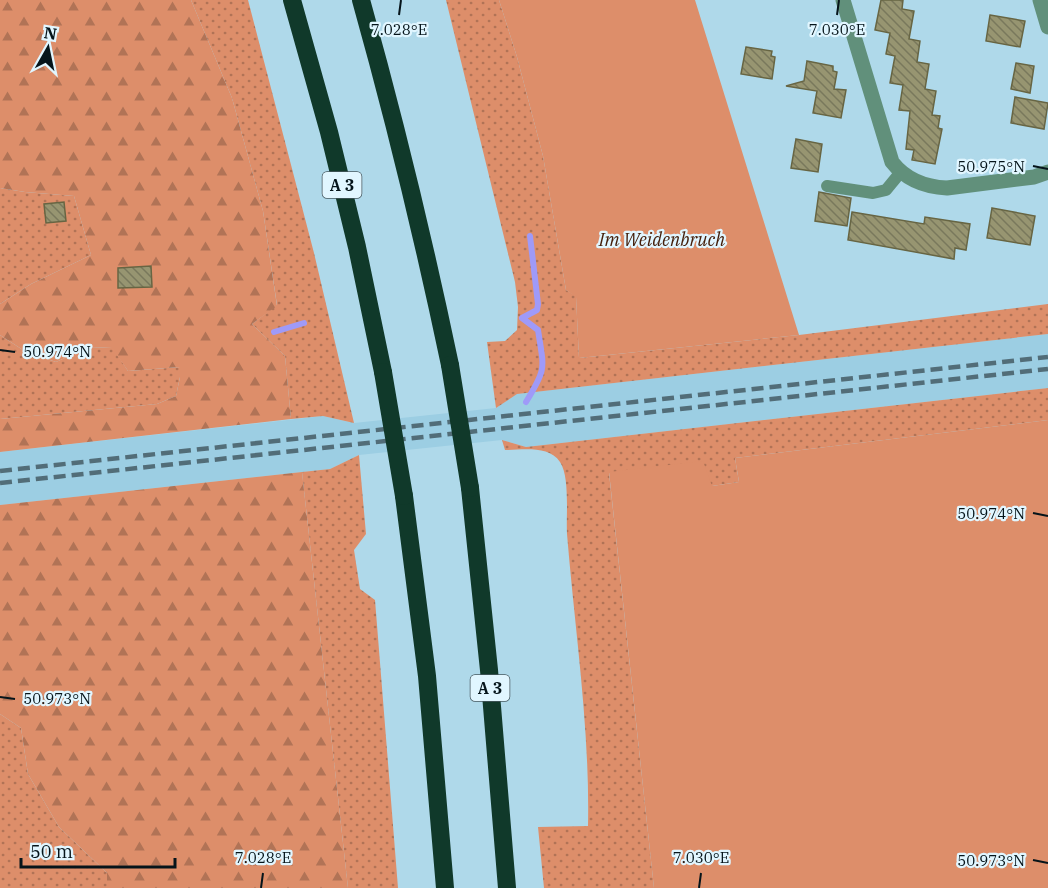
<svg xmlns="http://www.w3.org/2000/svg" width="1048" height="888" viewBox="0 0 1048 888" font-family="'IBM Plex Serif',serif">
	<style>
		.built { fill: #9ccee3 }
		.grass { fill: url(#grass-dots) }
		.forest { fill: url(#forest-firs) }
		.green { fill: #dd8e6a }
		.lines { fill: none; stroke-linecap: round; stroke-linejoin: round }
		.stream { stroke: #9f9af8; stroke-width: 6 }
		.building { fill: url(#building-back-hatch); stroke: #676543; stroke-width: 1.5 }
		.lane { stroke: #61907b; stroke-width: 12 }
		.street { stroke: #61907b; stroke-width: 15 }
		.highway { stroke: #10392a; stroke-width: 18 }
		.rail { stroke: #526d78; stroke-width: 4.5; stroke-dasharray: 12 6; stroke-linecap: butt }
		.highway-bridge { stroke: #10392a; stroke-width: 18 }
		.ticks { fill: none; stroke: #05141a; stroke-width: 2 }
		.labels { text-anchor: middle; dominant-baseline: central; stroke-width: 4.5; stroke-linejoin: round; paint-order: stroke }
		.shield { fill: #e1f6ff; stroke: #47585f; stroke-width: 1.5 }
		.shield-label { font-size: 16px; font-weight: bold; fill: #05141a }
		.park-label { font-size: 18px; font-style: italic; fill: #441e0a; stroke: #e1f6ff }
		.ticks-label { font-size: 15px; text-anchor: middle; fill: #05141a; stroke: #e1f6ff; stroke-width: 4.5; stroke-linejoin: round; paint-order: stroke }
	</style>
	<defs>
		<pattern id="grass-dots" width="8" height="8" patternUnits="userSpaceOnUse" patternTransform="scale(1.5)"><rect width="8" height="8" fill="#dd8e6a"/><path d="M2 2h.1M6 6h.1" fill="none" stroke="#b17356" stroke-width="1.8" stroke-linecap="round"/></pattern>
		<pattern id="forest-firs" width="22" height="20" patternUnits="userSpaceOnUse" patternTransform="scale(1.5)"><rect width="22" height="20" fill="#dd8e6a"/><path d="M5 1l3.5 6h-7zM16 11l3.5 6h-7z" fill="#b17356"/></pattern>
		<pattern id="building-back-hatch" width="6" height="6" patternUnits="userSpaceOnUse" patternTransform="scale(1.5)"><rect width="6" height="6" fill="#979571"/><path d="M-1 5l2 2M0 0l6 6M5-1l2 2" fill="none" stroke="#79785c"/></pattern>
	</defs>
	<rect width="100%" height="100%" fill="#afd9ea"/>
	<!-- built -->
	<polygon class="built" points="1048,334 1048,388 526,447 502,440 359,455 330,469 0,505 0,452 323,416 354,423 496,408 516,394"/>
	<!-- grass -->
	<g class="grass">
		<polygon points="191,0 248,0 314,253 354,423 323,416 291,419 285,356 252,324 277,305 263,211 232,98"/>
		<polygon points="446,0 499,0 517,57 543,156 566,290 576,296 579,358 799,335 1048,304 1048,334 517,394 496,408 487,342 505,341 517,330 518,307 515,282"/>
		<polygon points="0,188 25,192 74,196 91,255 31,284 0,304"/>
		<polygon points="0,335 26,352 56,362 89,347 113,348 128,371 180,367 180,377 176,396 157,404 0,419"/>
		<path d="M 1048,388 L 1048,420 L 735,458 L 739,482 L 712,486 L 609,473 L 654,888 L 544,888 L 538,827 L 588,826 C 590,729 575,631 567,534 C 566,515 570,477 560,462 C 549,445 522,450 505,450 L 502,440 L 526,447 Z"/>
		<polygon points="359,455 366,534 354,550 360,589 375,600 398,888 348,888 302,472 330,469"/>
		<polygon points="0,714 21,728 28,774 59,827 107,873 107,888 0,888"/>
	</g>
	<!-- forest -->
	<g class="forest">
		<polygon points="0,0 191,0 232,98 263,211 277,306 252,324 285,356 291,419 0,452 0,419 157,404 176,396 180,377 180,367 128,371 112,348 89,347 56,362 26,352 0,335 0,304 31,284 91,255 74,196 25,192 0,188"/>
		<polygon points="302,472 348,888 107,888 107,873 59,827 28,774 21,728 0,714 0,505"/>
	</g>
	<!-- green -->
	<g class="green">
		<polygon points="499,0 695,0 799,335 579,358 576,297 566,290 543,156 517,57"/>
		<polygon points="1048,420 1048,888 654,888 609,472 703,461 712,486 739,482 735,458"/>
	</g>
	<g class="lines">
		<!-- stream -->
		<g class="stream">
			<polyline points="274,332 304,323"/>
			<path d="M 526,402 C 547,368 544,369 538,330 L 522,318 L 537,310 L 538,304 L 530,236"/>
		</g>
	</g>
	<!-- building -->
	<g class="building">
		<polygon points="881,0 903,0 902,9 914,11 909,39 920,41 917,62 929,64 925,89 936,91 932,115 940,116 938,128 942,129 935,164 912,160 914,150 906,149 910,111 899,110 903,85 890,83 895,56 886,54 890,33 875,30"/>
		<polygon points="990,15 1025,21 1020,47 986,41"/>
		<polygon points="746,47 772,51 771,56 775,57 772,79 741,74"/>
		<polygon points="807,61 833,66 833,71 837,72 834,89 846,90 841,118 813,113 817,91 786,86 804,81"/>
		<polygon points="1016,63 1034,66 1030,93 1011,89"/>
		<polygon points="1015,97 1048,103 1044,129 1011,123"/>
		<polygon points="796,139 822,144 818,172 791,168"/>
		<polygon points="819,192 851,198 847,226 815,221"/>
		<polygon points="64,202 66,221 46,223 44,204"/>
		<polygon points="992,208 1035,216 1030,245 987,238"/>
		<polygon points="852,212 924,224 925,217 970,224 966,250 955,248 954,259 848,240"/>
		<polygon points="151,266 152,287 118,288 118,268"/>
	</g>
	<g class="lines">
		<!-- lane -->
		<polyline class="lane" points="827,186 873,193 886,190 900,173"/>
		<!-- street -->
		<g class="street">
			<path d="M 843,0 L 892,162 C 906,180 925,187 947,188 L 1034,177 L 1048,172"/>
			<polyline points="1040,0 1048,27"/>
		</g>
		<!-- highway -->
		<g class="highway">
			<polyline points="292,0 329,132 357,247 383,372"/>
			<path d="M 361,0 C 395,121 424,241 450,365"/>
			<polyline points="470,488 489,670 507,888"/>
			<polyline points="404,496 427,676 445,888"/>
		</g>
		<!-- rail -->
		<g class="rail">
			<polyline points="0,471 1048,357"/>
			<polyline points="0,483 1048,369"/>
		</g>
		<!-- highway-bridge -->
		<g class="highway-bridge">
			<polyline points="450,365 470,488"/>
			<polyline points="383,372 404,496"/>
		</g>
	</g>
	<!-- ticks -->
	<path class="ticks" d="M 399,15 L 401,0M 837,15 L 839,0M 1033,166 L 1048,169M 0,350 L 15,352M 1033,513 L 1048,516M 0,697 L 15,699M 1033,860 L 1048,863M 261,888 L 263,873M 699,888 L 701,873"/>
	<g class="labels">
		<!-- shield labels -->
		<g class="shield">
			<rect x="322.5" y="172" width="39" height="26" rx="4.5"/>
			<rect x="470.5" y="675" width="39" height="26" rx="4.5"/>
		</g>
		<g class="shield-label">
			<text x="342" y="185">A 3</text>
			<text x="490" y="688">A 3</text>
		</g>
		<!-- park labels -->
		<g class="park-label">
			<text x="662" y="239">Im Weidenbruch</text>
		</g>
	</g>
	<g class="ticks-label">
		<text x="399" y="35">7.028°E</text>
		<text x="837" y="35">7.030°E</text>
		<text x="991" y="172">50.975°N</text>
		<text x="57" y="357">50.974°N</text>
		<text x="991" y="519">50.974°N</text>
		<text x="57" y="704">50.973°N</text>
		<text x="263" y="863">7.028°E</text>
		<text x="701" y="863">7.030°E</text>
		<text x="991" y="866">50.973°N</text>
	</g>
	<!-- north arrow -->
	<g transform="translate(48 48) rotate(9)" stroke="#e1f6ff" stroke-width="4.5" paint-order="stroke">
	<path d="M0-4.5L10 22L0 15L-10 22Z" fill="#05141a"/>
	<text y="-9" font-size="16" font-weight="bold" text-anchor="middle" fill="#05141a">N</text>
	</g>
	<!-- scale -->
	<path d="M21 858v9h154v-9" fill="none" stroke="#05141a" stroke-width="3"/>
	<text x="30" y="858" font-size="18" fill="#05141a" stroke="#e1f6ff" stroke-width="4.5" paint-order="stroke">50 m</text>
</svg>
